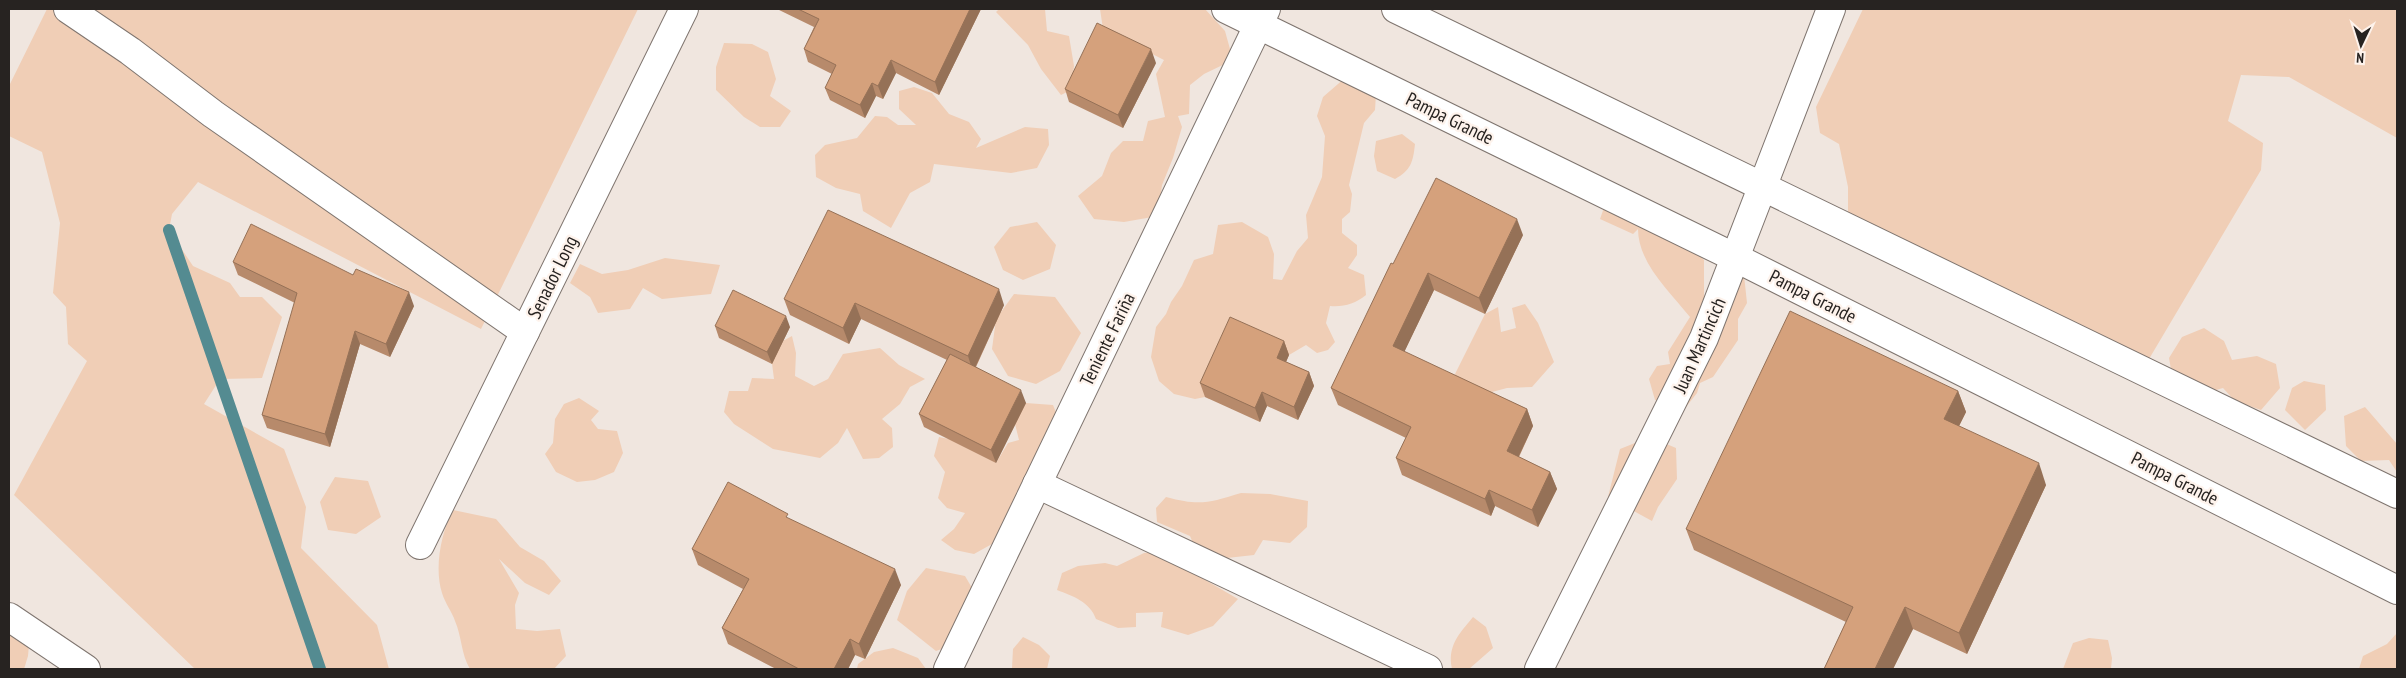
<svg xmlns="http://www.w3.org/2000/svg" width="2406" height="678" viewBox="0 0 2406 678" font-family="'PT Sans Narrow',sans-serif">
	<style>
		.green { fill: #f0ceb6 }
		.lines { fill: none; stroke-linecap: round; stroke-linejoin: round }
		.stream { stroke: #548b91; stroke-width: 12 }
		.minor-casing { stroke: #7f756f; stroke-width: 30 }
		.minor { stroke: #fff; stroke-width: 28 }
		.wall { fill: #b78a6b }
		.shaded-wall { fill: #957157 }
		.building { fill: #d5a17c; stroke: #957157 }
		.labels { text-anchor: middle; dominant-baseline: central; stroke-width: 4.5; stroke-linejoin: round; paint-order: stroke }
		.street-label { font-size: 19px; fill: #272321; stroke: #fef3ec }
	</style>
	<rect width="100%" height="100%" fill="#f0e6df"/>
	<!-- green -->
	<g class="green">
		<polygon points="47,9 638,9 481,329 198,182 172,214 169,230 193,266 230,283 240,297 262,297 282,317 262,378 220,379 204,404 284,449 306,507 301,548 377,625 389,669 195,669 14,495 87,361 68,344 66,307 53,293 60,223 42,152 9,136 9,86"/>
		<polygon points="999,9 1045,9 1047,31 1069,36 1074,66 1071,90 1061,95 1041,69 1028,45 996,12"/>
		<polygon points="1100,9 1205,9 1225,31 1233,60 1204,74 1190,85 1189,114 1178,116 1182,127 1173,158 1162,185 1158,216 1124,222 1094,219 1078,196 1102,176 1111,153 1123,141 1143,141 1148,121 1165,117 1156,74 1164,60 1103,29"/>
		<polygon points="1863,9 2397,9 2397,138 2289,77 2241,75 2228,121 2263,143 2261,170 2149,359 1848,218 1848,187 1839,144 1820,133 1816,107"/>
		<polygon points="724,43 752,44 768,52 776,79 770,96 791,111 780,127 760,127 744,117 716,90 716,67"/>
		<path d="M 1353,71 L 1376,94 L 1375,110 L 1364,123 L 1349,185 L 1352,194 L 1350,212 L 1342,219 L 1342,233 L 1357,245 L 1357,255 L 1348,268 L 1364,275 L 1366,295 C 1355,304 1344,307 1330,306 L 1326,323 L 1335,342 L 1328,350 L 1317,353 L 1306,345 L 1289,355 L 1219,352 L 1212,356 L 1209,399 L 1205,397 L 1195,399 L 1174,394 L 1159,381 L 1151,357 L 1156,327 L 1166,314 L 1171,302 L 1182,286 L 1194,260 L 1213,254 L 1218,225 L 1242,222 L 1268,237 L 1274,254 L 1273,279 L 1282,280 L 1297,251 L 1308,238 L 1306,215 L 1322,177 L 1325,136 L 1317,116 L 1323,97 Z"/>
		<polygon points="914,87 932,93 949,114 969,122 981,139 976,148 1025,127 1048,129 1049,145 1037,168 1011,173 934,164 930,182 910,193 891,228 863,211 860,194 836,188 816,177 815,155 825,145 857,138 875,116 887,117 898,125 916,125 899,109 899,91"/>
		<path d="M 1402,134 L 1415,144 C 1413,162 1411,170 1395,179 L 1377,171 L 1374,156 L 1376,141 Z"/>
		<path d="M 1606,202 L 1673,228 L 1704,260 L 1704,297 L 1726,262 L 1744,275 L 1747,303 L 1738,319 L 1738,340 L 1713,377 L 1700,383 L 1697,393 L 1686,407 L 1655,400 L 1649,379 L 1657,366 L 1670,364 L 1668,352 L 1690,317 C 1670,292 1638,263 1638,229 L 1633,234 L 1600,219 Z"/>
		<polygon points="1037,222 1056,245 1050,269 1023,280 1003,270 994,247 1010,227"/>
		<polygon points="665,258 720,265 711,294 662,299 643,288 630,309 598,313 590,297 570,283 580,264 602,274 628,270"/>
		<polygon points="1014,294 1055,297 1081,333 1060,371 1036,384 1008,376 992,349 996,319"/>
		<polygon points="1525,304 1538,323 1554,362 1532,387 1507,388 1473,397 1449,386 1485,314 1498,307 1501,332 1516,328 1512,308"/>
		<polygon points="2204,328 2224,341 2232,360 2257,356 2276,364 2280,388 2261,410 2235,401 2223,388 2195,396 2172,375 2169,358 2182,337"/>
		<polygon points="792,336 796,353 795,376 814,386 828,379 843,354 880,348 899,365 925,379 910,387 900,404 882,419 892,428 893,447 879,458 863,459 847,428 838,443 820,458 773,449 734,424 724,412 729,391 748,391 752,378 774,379 770,348"/>
		<polygon points="2304,381 2325,385 2326,410 2305,430 2285,410 2292,388"/>
		<polygon points="579,398 599,411 591,420 598,429 617,431 623,453 614,472 595,480 577,482 556,472 545,454 553,443 555,419 564,404"/>
		<polygon points="1026,403 1053,405 1059,420 1001,539 974,554 955,550 941,540 954,529 965,513 947,508 938,498 945,472 934,456 939,437 969,443 996,463 1008,443 1019,440 1014,420"/>
		<polygon points="2365,407 2397,444 2397,472 2389,460 2361,461 2346,446 2344,416"/>
		<polygon points="1650,437 1676,448 1677,479 1658,507 1652,521 1608,497 1620,449"/>
		<polygon points="335,477 368,481 381,517 356,534 328,530 320,502"/>
		<path d="M 1241,493 L 1270,494 L 1308,501 L 1307,527 L 1290,543 L 1263,540 L 1254,555 L 1218,559 L 1196,550 L 1190,536 L 1157,522 L 1156,508 L 1166,497 C 1200,506 1208,503 1241,493 Z"/>
		<path d="M 453,510 L 496,519 L 520,547 L 544,561 L 561,581 L 549,595 L 525,583 L 499,559 L 519,593 L 515,605 L 516,629 L 537,631 L 560,629 L 566,656 L 554,669 L 470,669 C 461,654 462,637 455,621 C 452,612 445,603 442,593 C 434,568 441,533 453,510 Z"/>
		<path d="M 1157,552 L 1238,599 L 1213,626 L 1188,635 L 1161,627 L 1163,612 L 1136,613 L 1136,627 L 1118,628 L 1096,619 C 1090,602 1073,596 1057,590 L 1062,573 L 1078,566 L 1105,563 L 1117,566 L 1144,553 Z"/>
		<polygon points="926,568 965,576 982,605 967,640 936,651 897,620 907,591"/>
		<path d="M 1473,617 L 1486,627 L 1493,648 L 1469,669 L 1452,669 C 1447,646 1459,634 1473,617 Z"/>
		<polygon points="9,621 30,633 28,656 24,669 9,669"/>
		<polygon points="2397,633 2397,669 2359,669 2363,656 2387,644"/>
		<polygon points="1023,637 1039,645 1050,656 1047,669 1012,668 1013,649"/>
		<polygon points="2089,638 2108,640 2112,658 2111,669 2063,669 2073,643"/>
		<polygon points="893,648 918,658 926,669 857,669 858,664 874,652"/>
	</g>
	<g class="lines">
		<!-- stream -->
		<polyline class="stream" points="169,230 320,669"/>
		<defs>
			<g id="minor">
				<polyline points="68,9 130,51 213,114 525,332"/>
				<polyline points="1226,9 1736,258 2397,590"/>
				<polyline points="1396,9 2397,494"/>
				<polyline points="1037,484 1428,669"/>
				<polyline points="420,545 684,9"/>
				<polyline points="9,617 86,669"/>
				<polyline points="948,669 1266,9"/>
				<polyline points="1539,669 1704,338 1831,9"/>
			</g>
		</defs>
		<!-- minor casing -->
		<use href="#minor" class="minor-casing"/>
		<!-- minor -->
		<use href="#minor" class="minor"/>
	</g>
	<!-- wall -->
	<g class="wall">
		<polygon points="777,9 981,9 939,95 896,73 883,99 876,96 865,118 830,100 825,88 832,74 808,62 804,49 814,27"/>
		<polygon points="1156,63 1123,128 1069,102 1065,89"/>
		<polygon points="1523,235 1485,314 1434,290 1404,352 1527,409 1533,426 1519,457 1550,472 1557,489 1538,527 1495,506 1491,516 1402,475 1396,458 1406,438 1338,405 1331,388 1393,264"/>
		<polygon points="233,262 414,306 390,357 360,344 330,447 267,428 262,415 295,303 238,275"/>
		<polygon points="784,299 1004,305 976,367 1026,403 996,463 924,427 919,414 947,360 861,319 849,344 790,315"/>
		<polygon points="715,326 790,327 772,364 719,338"/>
		<polygon points="1284,341 1289,355 1286,362 1309,372 1314,386 1298,420 1267,406 1260,422 1205,397 1200,383"/>
		<polygon points="1958,391 1966,412 1959,426 2046,485 1967,654 1913,629 1893,669 1824,669 1846,622 1694,550 1686,529"/>
		<polygon points="790,519 901,585 865,659 855,655 848,669 776,669 728,644 722,628 743,589 698,565 692,549"/>
	</g>
	<!-- shaded-wall -->
	<g class="shaded-wall">
		<polygon points="970,9 981,9 939,95 935,82"/>
		<polygon points="1151,49 1156,63 1123,128 1118,115"/>
		<polygon points="891,60 896,73 883,99 878,86"/>
		<polygon points="872,83 876,96 865,118 860,105"/>
		<polygon points="1517,219 1523,235 1485,314 1479,298"/>
		<polygon points="1428,273 1434,290 1399,363 1393,346"/>
		<polygon points="999,289 1004,305 973,372 968,356"/>
		<polygon points="409,292 414,306 390,357 386,344"/>
		<polygon points="855,303 861,319 849,344 843,328"/>
		<polygon points="786,316 790,327 772,364 767,352"/>
		<polygon points="355,331 360,344 330,447 325,434"/>
		<polygon points="1284,341 1289,355 1282,371 1277,358"/>
		<polygon points="1309,372 1314,386 1298,420 1294,407"/>
		<polygon points="1021,390 1026,403 996,463 991,450"/>
		<polygon points="1958,391 1966,412 1952,440 1944,419"/>
		<polygon points="1262,392 1267,406 1260,422 1255,408"/>
		<polygon points="1527,409 1533,426 1513,468 1507,451"/>
		<polygon points="2039,463 2046,485 1967,654 1959,633"/>
		<polygon points="1550,472 1557,489 1538,527 1532,510"/>
		<polygon points="1489,490 1495,506 1491,516 1485,499"/>
		<polygon points="895,569 901,585 865,659 859,644"/>
		<polygon points="1905,607 1913,629 1893,669 1875,669"/>
		<polygon points="850,639 855,655 848,669 834,669"/>
	</g>
	<!-- building -->
	<g class="building">
		<polygon points="798,9 970,9 935,82 891,60 878,86 872,83 860,105 825,88 836,65 804,49 819,19"/>
		<polygon points="1097,23 1151,49 1118,115 1065,89"/>
		<polygon points="1436,178 1517,219 1479,298 1428,273 1393,346 1527,409 1507,451 1550,472 1532,510 1489,490 1485,499 1396,458 1411,427 1331,388 1391,263 1393,264"/>
		<polygon points="828,210 999,289 968,356 855,303 843,328 784,299"/>
		<polygon points="251,224 353,275 356,269 409,292 386,344 355,331 325,434 262,415 297,293 233,262"/>
		<polygon points="733,290 786,316 767,352 715,326"/>
		<polygon points="1790,311 1958,391 1944,419 2039,463 1959,633 1905,607 1875,669 1824,669 1853,607 1686,529"/>
		<polygon points="1230,317 1284,341 1277,358 1309,372 1294,407 1262,392 1255,408 1200,383"/>
		<polygon points="950,354 1021,390 991,450 919,414"/>
		<polygon points="728,482 788,514 786,517 895,569 859,644 850,639 834,669 799,669 722,628 749,579 692,549"/>
	</g>
	<g class="labels">
		<!-- street labels -->
		<g class="street-label">
			<text transform="translate(1450 118) rotate(26)">Pampa Grande</text>
			<text transform="translate(552 277) rotate(-64)">Senador Long</text>
			<text transform="translate(1813 296) rotate(27)">Pampa Grande</text>
			<text transform="translate(1107 339) rotate(-64)">Teniente Fariña</text>
			<text transform="translate(1699 345) rotate(-66)">Juan Martincich</text>
			<text transform="translate(2175 478) rotate(27)">Pampa Grande</text>
		</g>
	</g>
	<!-- border -->
	<rect width="2406" height="678" fill="none" stroke="#272321" stroke-width="20"/>
	<!-- north arrow -->
	<g transform="translate(2361 45) rotate(184)" stroke="#fef3ec" stroke-width="4" paint-order="stroke">
	<path d="M0-4L9 19L0 12L-9 19Z" fill="#272321"/>
	<text y="-8" font-size="14" font-weight="bold" text-anchor="middle" fill="#272321">N</text>
	</g>
</svg>
